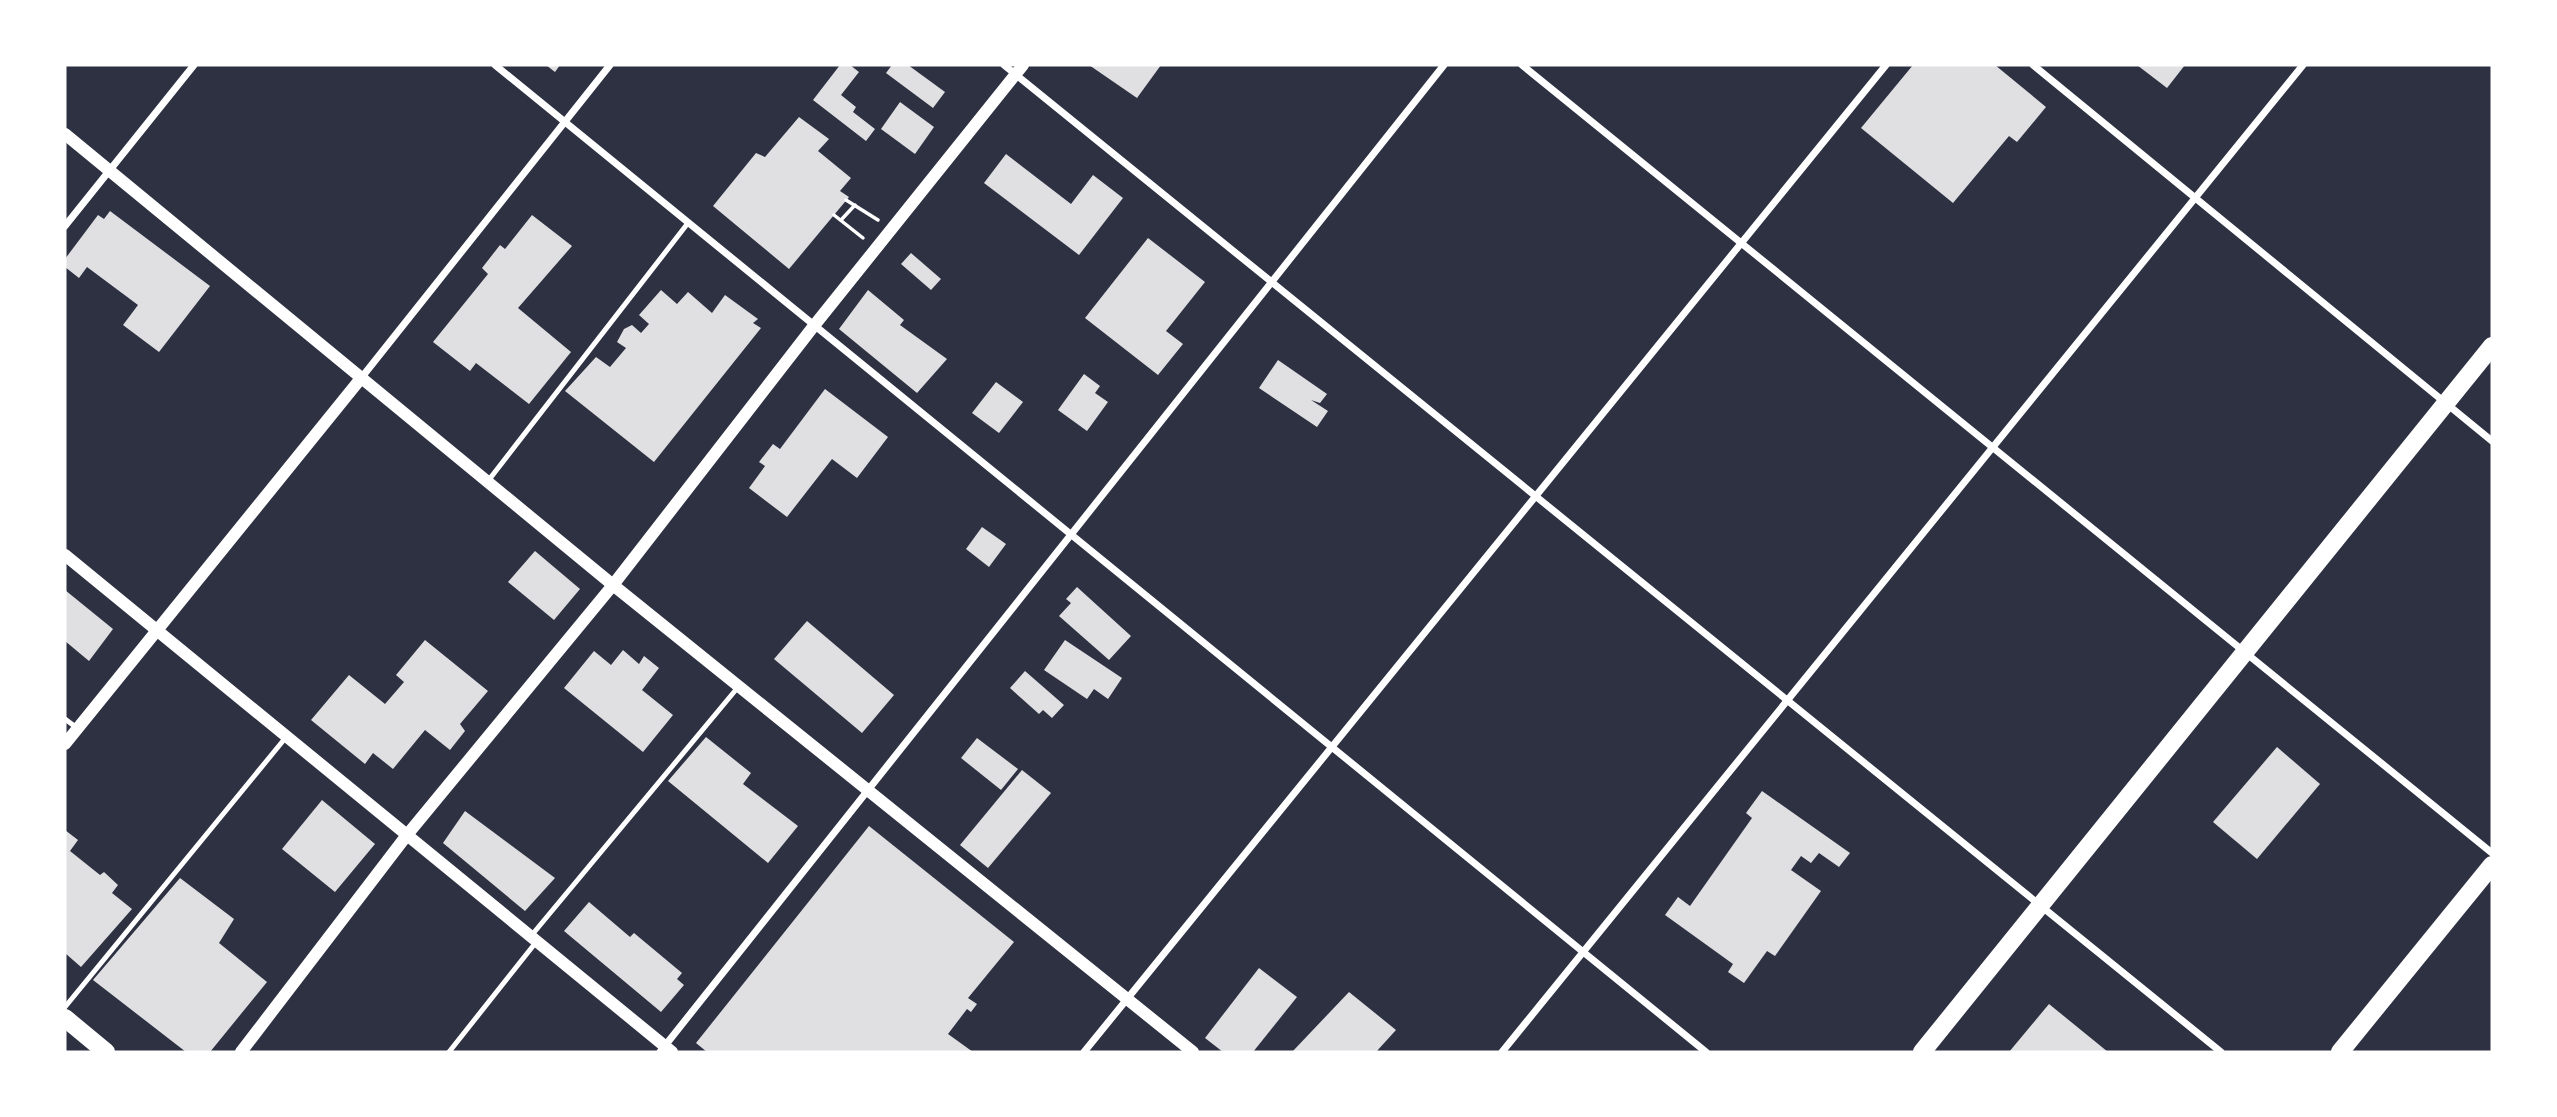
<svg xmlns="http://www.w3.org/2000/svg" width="2557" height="1117" viewBox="0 0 2557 1117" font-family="'PT Sans Narrow',sans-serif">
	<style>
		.building { fill: #e0e0e3 }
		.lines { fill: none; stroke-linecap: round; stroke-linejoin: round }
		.path { stroke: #fff; stroke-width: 3.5 }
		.service { stroke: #fff; stroke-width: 5 }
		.minor { stroke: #fff; stroke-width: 7 }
		.tertiary { stroke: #fff; stroke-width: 12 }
		.primary { stroke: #fff; stroke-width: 18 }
	</style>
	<rect width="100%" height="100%" fill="#2d3142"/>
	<!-- building -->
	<g class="building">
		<polygon points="546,65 560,65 555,72"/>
		<polygon points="840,65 850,65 859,72 841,95 856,107 853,112 875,129 866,141 813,100"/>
		<polygon points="892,65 908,65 945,92 933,108 886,73"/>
		<polygon points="1089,65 1161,65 1137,98"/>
		<polygon points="1913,65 1995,65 2046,107 2017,142 2009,136 1953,203 1861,128"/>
		<polygon points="2137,65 2185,65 2167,88"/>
		<polygon points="900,102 934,127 915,154 881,129"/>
		<polygon points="799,117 829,139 818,151 851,178 840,191 849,197 789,269 713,206 756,153 765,157"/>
		<polygon points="1006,154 1071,204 1093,175 1123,198 1079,255 984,183"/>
		<polygon points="110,211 210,286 159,352 123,325 138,305 87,267 79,278 65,267 65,259 98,215 104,219"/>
		<polygon points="532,215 572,246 518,308 571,352 529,404 476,363 470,371 433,342 488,274 482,268 500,245 505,249"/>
		<polygon points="1148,238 1205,282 1166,331 1183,344 1158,375 1085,318"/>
		<polygon points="911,253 941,279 931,290 901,264"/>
		<polygon points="661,290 677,304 688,292 712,313 725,295 758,319 753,323 761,328 654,462 565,391 596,357 610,367 626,348 617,342 624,329 632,325 641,333 649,324 639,315"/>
		<polygon points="868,290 904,320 900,325 947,359 917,393 839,329"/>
		<polygon points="1278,360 1327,394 1320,403 1311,400 1328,411 1317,427 1259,388"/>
		<polygon points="1084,374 1100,386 1095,393 1108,402 1087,431 1058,410"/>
		<polygon points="996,382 1023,402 999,433 972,413"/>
		<polygon points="825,389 888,437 857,478 832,459 787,517 749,488 765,466 759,462 773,444 780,449"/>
		<polygon points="982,527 1006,544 989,567 966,549"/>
		<polygon points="535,551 580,589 554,620 508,582"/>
		<polygon points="1077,587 1131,636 1109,660 1059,616 1071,603 1066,599"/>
		<polygon points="65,590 113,629 89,661 65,641"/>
		<polygon points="807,621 894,695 862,733 774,659"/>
		<polygon points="425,640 488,691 460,724 465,731 450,750 425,730 393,769 373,753 365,764 311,720 349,675 385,704 404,682 396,675"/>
		<polygon points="1065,640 1122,678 1108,699 1094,689 1087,699 1044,670"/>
		<polygon points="623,650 639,664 644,656 659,668 642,690 673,715 643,752 564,688 594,651 611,665"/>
		<polygon points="1025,671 1064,705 1052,718 1043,710 1039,714 1010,688"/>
		<polygon points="706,737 751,773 743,784 798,826 768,863 668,781"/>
		<polygon points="977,738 1018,769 1001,790 961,758"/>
		<polygon points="2277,747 2320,784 2257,859 2213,822"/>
		<polygon points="1022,770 1051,793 988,868 960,845"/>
		<polygon points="1762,791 1850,853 1839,867 1819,853 1811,863 1801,856 1791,870 1821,891 1775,956 1767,951 1744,983 1728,972 1733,964 1665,915 1678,897 1690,906 1752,818 1746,813"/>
		<polygon points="322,800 375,844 335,892 282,849"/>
		<polygon points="465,811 555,878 525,911 443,843"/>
		<polygon points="869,826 1014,942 968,998 977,1004 971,1012 967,1009 948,1034 973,1052 707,1052 696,1043"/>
		<polygon points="65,830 78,840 70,851 100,875 104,872 118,885 112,893 132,909 81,967 65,953"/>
		<polygon points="180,878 234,919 219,943 267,982 210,1052 186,1052 93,980"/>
		<polygon points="589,902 630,937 634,933 682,973 677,979 684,985 661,1012 564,931"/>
		<polygon points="1259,968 1297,997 1253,1052 1223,1052 1205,1038"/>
		<polygon points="1349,992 1396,1030 1376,1052 1292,1052"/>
		<polygon points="2049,1004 2108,1052 2009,1052"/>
	</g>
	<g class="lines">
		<!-- path -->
		<g class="path">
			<polyline points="846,200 878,220"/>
			<polyline points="834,215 863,238"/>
			<polyline points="841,220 855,205"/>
		</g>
		<!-- service -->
		<g class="service">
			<polyline points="488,481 688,223"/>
			<polyline points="65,719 77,728"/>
			<polyline points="531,936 739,686"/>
			<polyline points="65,1007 287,736"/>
			<polyline points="449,1052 537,941"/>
		</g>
		<!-- minor -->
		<g class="minor">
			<polyline points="495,65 1706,1052"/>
			<polyline points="1004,65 2221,1052"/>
			<polyline points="1522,65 2492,853"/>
			<polyline points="2033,65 2492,441"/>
			<polyline points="65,226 194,65"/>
			<polyline points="362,377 610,65"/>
			<polyline points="660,1052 1444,65"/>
			<polyline points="1084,1052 1886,65"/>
			<polyline points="1502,1052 2303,65"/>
		</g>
		<!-- tertiary -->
		<g class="tertiary">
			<polyline points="65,134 613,585 1193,1052"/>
			<polyline points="65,555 672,1052"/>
			<polyline points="65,744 362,377"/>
			<polyline points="241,1052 407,835 613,585 813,327 1023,65"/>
		</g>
		<!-- primary -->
		<g class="primary">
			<polyline points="65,1018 106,1052"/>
			<polyline points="1922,1052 2492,346"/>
			<polyline points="2340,1052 2492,865"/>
		</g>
	</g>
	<!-- border -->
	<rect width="2557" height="1117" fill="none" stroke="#ffffff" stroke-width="133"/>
</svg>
